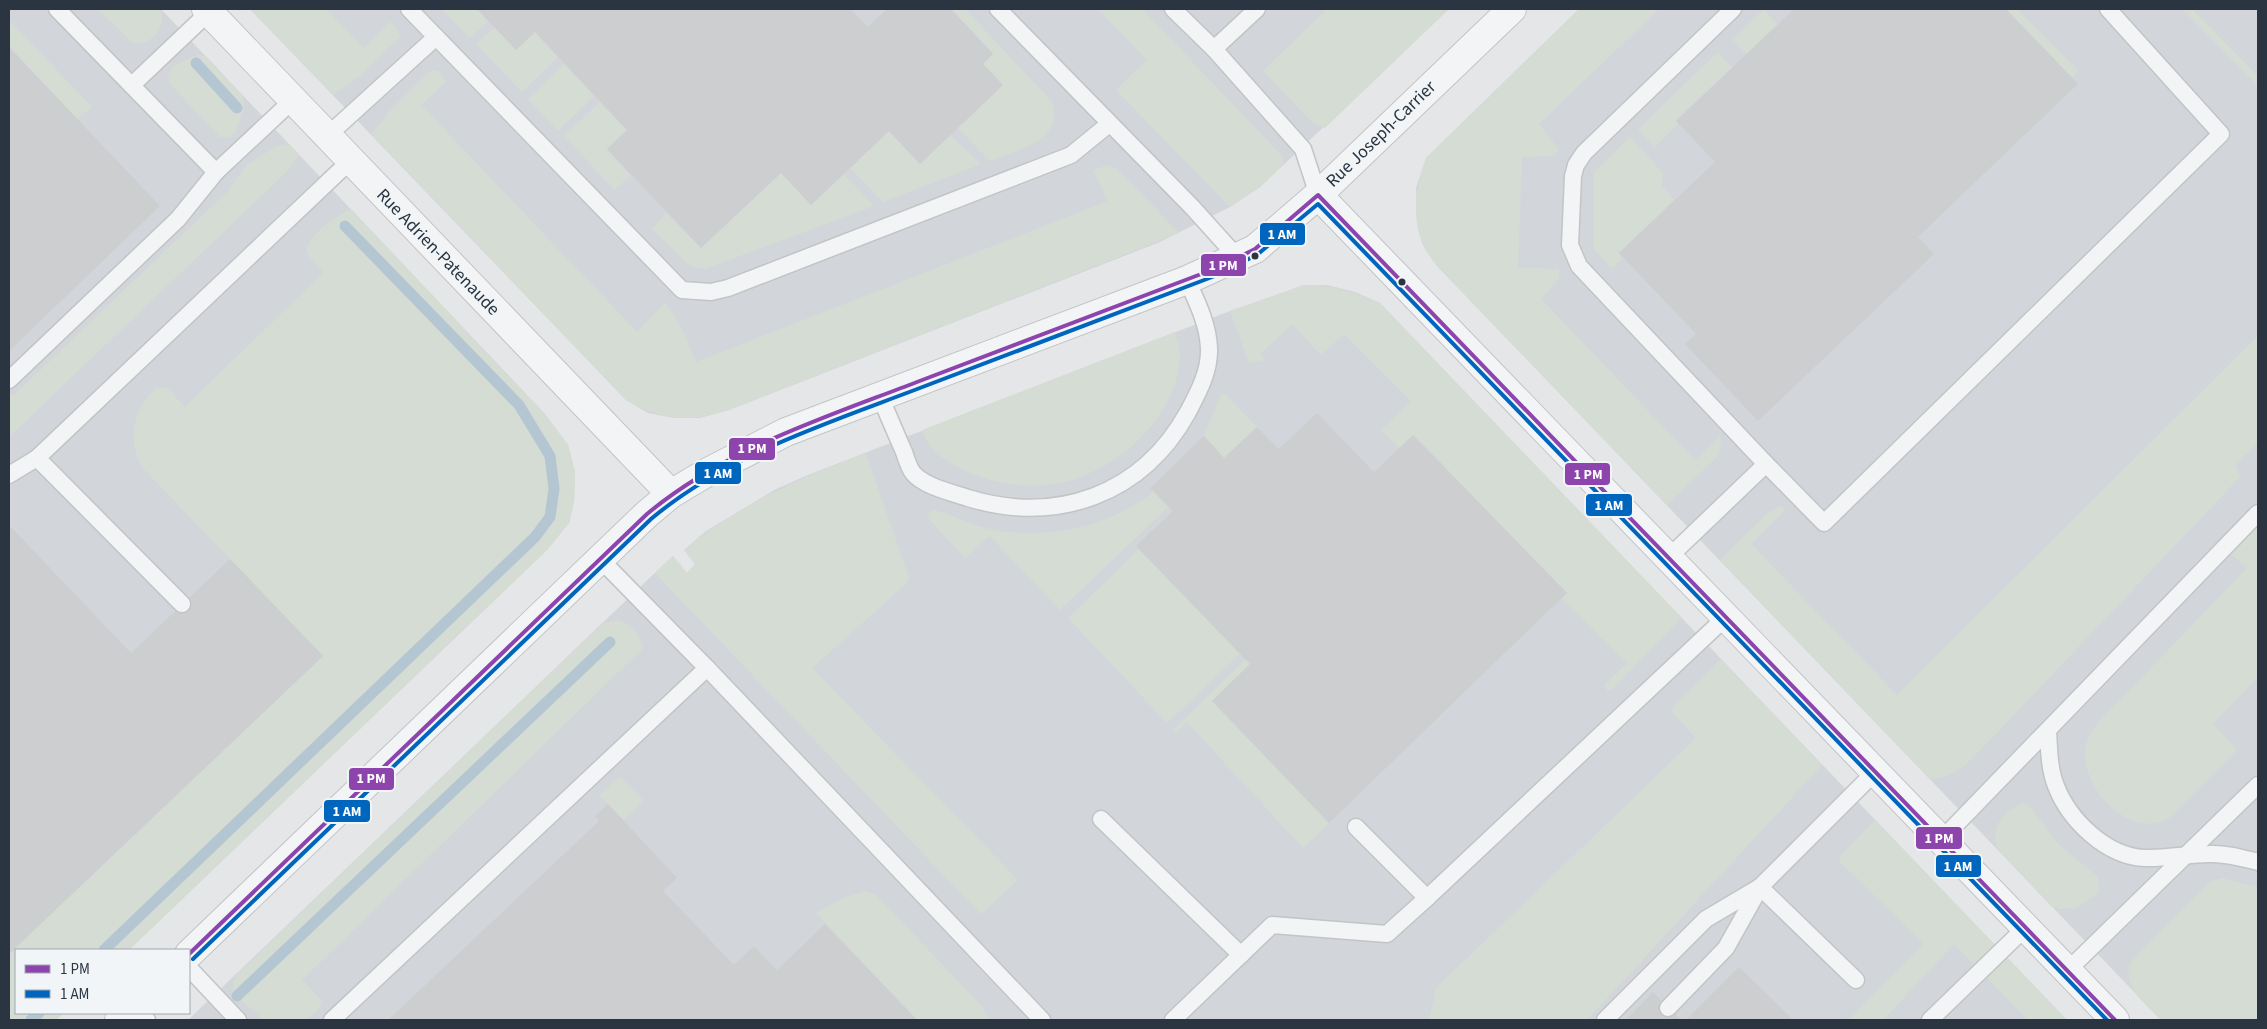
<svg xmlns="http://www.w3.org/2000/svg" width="2267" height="1029" viewBox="0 0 2267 1029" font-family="'Source Sans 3',sans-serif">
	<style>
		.built { fill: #d2d6db }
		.green { fill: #d5dcd4 }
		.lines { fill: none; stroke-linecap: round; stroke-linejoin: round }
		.stream { stroke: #b3c6d2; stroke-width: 11 }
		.building { fill: #ccced0 }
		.service-casing { stroke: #c2c4c6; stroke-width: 19 }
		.minor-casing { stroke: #c2c4c6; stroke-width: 30 }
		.tertiary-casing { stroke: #c2c4c6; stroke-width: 30 }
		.service { stroke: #f2f4f5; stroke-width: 16 }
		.minor { stroke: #f2f4f5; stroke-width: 28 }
		.tertiary { stroke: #f2f4f5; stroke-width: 28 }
		.bus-1-casing { stroke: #f1f5f7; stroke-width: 8 }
		.bus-2-casing { stroke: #f1f5f7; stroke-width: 8 }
		.bus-1 { stroke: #8e44ad; stroke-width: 4 }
		.bus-2 { stroke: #0065bd; stroke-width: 4 }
		.bus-dot { fill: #2a3541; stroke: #f1f5f7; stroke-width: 2 }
		.labels { text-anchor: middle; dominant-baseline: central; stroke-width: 4; stroke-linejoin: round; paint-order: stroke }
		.street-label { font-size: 18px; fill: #2a3541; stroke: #f1f5f7 }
		.line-badge { stroke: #f1f5f7; stroke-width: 2 }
		.badge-label { font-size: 14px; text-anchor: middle; font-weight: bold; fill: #fff }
	</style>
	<rect width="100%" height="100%" fill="#e4e6e8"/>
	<!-- built -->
	<g class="built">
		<polygon points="9,9 161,9 545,414 568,445 575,472 574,501 569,523 547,550 129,950 16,950 16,1013 64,1013 56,1020 9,1020"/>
		<polygon points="250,9 1449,9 1260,187 1230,207 1160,242 729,410 700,418 674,418 648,413 626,400"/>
		<polygon points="1579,9 2258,9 2258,1020 2161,1020 1437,266 1422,243 1417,218 1416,188 1426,158"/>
		<polygon points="1304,285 1327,285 1355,292 1380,303 2067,1020 188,1020 662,566 673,556 687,573 695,564 684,550 706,531 776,489 808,475 1230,311"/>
	</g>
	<!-- green -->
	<g class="green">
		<path d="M 98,9 L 161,9 C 166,28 153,45 133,43 Z"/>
		<polygon points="250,9 326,9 364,48 390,22 397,29 400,37 362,74 333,95"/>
		<polygon points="441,9 477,9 489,21 470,38"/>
		<path d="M 951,9 L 965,9 L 1052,102 C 1065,141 1017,150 990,161 L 958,128 L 1003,85 L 983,64 L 993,53 Z"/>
		<polygon points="1098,9 1142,9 1282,156 1284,161 1282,166 1260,187 1230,207 1116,90 1147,60"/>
		<polygon points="1327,9 1449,9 1325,128 1313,123 1263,71"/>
		<path d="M 1579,9 L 1659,9 L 1539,124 L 1559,150 L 1552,156 L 1522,157 L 1518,268 L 1559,269 L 1559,278 L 1541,299 L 1695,460 L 1720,436 L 1721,446 L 1719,455 L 1667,505 L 1437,266 C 1432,259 1425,251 1422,243 C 1411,214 1417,185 1426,158 Z"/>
		<polygon points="1764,9 1778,25 1746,54 1733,40"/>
		<polygon points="2006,9 2017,9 2078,70 2072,78"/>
		<polygon points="2182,9 2192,9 2254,72 2258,77 2258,86"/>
		<polygon points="9,20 92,107 77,119 9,47"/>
		<polygon points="495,28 516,50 535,32 558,57 522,92 476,44"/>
		<polygon points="1718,52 1732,68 1676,120 1679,123 1654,148 1638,129"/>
		<polygon points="197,55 206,56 243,96 244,106 236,132 230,137 220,137 170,84 168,77 172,67"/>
		<polygon points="564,64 594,96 558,131 528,99"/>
		<path d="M 434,70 L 438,71 L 446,82 L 421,105 L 637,332 L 665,303 C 680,321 687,341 696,362 L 1108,201 L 1093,170 L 1108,165 L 1116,168 L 1179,233 L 729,410 C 688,422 664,421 626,400 L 371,134 L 390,111 L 428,73 Z"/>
		<polygon points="600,102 627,130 607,149 631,176 614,190 564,136"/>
		<polygon points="889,131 920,164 950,135 981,164 883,202 850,168"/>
		<polygon points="1630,137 1663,173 1662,186 1674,200 1619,253 1623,258 1612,269 1594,249 1594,172"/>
		<polygon points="289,144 299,154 292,165 279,179 9,437 9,393 13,396 226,193 247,165 277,146"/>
		<polygon points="781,173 811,205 844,174 874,206 705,269 690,266 652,229 667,213 701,248"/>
		<path d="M 352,210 L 545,414 L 568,445 L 575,472 L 574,501 L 569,523 L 547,550 L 129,950 L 16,950 L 16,1013 L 64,1013 L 56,1020 L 9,1020 L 9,954 L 323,656 L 140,465 C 128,433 133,412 156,388 L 167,388 L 185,407 L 324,272 C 319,266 309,260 307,251 C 305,238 340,212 352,210 Z"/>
		<path d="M 1304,285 C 1332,285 1355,292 1380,303 L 1682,618 L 1612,689 L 1607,691 L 1605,684 L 1627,663 L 1562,599 L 1567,593 L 1414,435 L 1399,448 L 1381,430 L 1411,401 L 1344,334 L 1321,355 L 1292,324 L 1260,354 L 1265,360 L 1249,363 L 1230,311 Z"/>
		<path d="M 1175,332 C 1177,339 1180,347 1180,355 C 1179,412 1124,464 1072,480 C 1037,490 997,486 964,470 C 944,460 931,452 922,430 Z"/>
		<path d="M 2258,336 L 2258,442 L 2235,466 L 2241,476 L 1988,742 C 1970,760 1957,778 1930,779 L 1720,560 L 1769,512 L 1781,506 L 1785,510 L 1751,544 L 1897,695 Z"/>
		<polygon points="1221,394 1225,394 1257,427 1224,458 1204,436"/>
		<path d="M 866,453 L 909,578 L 906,584 L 812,668 L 1018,880 L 981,914 L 655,573 L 673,556 L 687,573 L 695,564 L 684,550 C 738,505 801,478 866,453 Z"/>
		<path d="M 1153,490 L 1168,507 L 1060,610 L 990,536 L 965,558 L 929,519 L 928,514 L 932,510 C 941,510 972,525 985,528 C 1033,540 1094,531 1136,504 C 1142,500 1149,497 1153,490 Z"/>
		<path d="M 2258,527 L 2258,677 L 2213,724 L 2237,750 L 2169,818 C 2130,842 2077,785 2086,745 C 2088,737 2093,730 2097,724 L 2247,568 L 2230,554 Z"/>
		<polygon points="1139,549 1240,654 1167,723 1068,618"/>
		<path d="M 618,620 C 628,622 644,638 642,649 L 302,980 L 321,1000 L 322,1004 C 307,1027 288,1020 264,1020 L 234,994 L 233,982 L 236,975 L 601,624 Z"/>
		<polygon points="1246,659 1250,664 1212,701 1329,823 1303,848 1187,722 1175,733 1173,730"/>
		<polygon points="1721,659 1822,765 1587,1020 1429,1020 1436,988 1696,738 1671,711 1673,706"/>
		<polygon points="620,777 644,801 623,820 599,795"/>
		<path d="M 2024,803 L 2032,809 L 2058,844 L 2098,877 L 2099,889 L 2097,894 L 2076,908 L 2060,909 L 2052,907 L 1998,850 C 1990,827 2002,812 2024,803 Z"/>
		<polygon points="1875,820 2066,1019 2028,1020 1954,944 1883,1020 1849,1020 1924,944 1839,861 1841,855"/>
		<path d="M 2222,878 L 2258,887 L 2258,1020 L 2161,1020 C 2146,1004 2122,987 2130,963 L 2208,883 Z"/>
		<polygon points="866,891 876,895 981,1005 989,1020 917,1020 816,913 843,898"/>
	</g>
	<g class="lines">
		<!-- stream -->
		<g class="stream">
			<polyline points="196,63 237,108"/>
			<polyline points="104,950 535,537 550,517 554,489 550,456 519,405 345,226"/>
			<polyline points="237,996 610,642"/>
			<polyline points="31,1020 39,1013"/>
		</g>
	</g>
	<!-- building -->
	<g class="building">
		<polygon points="477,9 850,9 868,27 887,9 951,9 993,54 983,64 1003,85 920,164 889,131 811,205 781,173 701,248 607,149 627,130 535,32 516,50"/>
		<polygon points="1794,9 2006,9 2078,84 1918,237 1934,254 1758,421 1685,344 1696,334 1619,253 1715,162 1676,121"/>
		<polygon points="9,47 160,206 9,351"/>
		<polygon points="1317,413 1374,472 1413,435 1567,593 1329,823 1212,701 1250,664 1136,546 1173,511 1150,488 1204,436 1224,458 1257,427 1279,449"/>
		<polygon points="9,525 131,653 230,559 323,656 9,954"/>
		<polygon points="608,804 677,878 663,891 734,965 754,946 777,970 825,924 917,1020 388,1020 599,821 595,816"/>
		<polygon points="1739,967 1772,999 1793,1020 1686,1020"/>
		<polygon points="1653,992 1668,1008 1682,1020 1626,1020"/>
	</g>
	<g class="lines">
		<defs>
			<g id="service">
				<polyline points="57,9 216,172 293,100"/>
				<polyline points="409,9 682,290 711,292 728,288 1071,155 1109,124"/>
				<polyline points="998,9 1192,207 1238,258"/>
				<polyline points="1173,9 1214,49"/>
				<polyline points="1257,9 1214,49 1303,149 1318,195"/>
				<polyline points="132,85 209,12"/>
				<polyline points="327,136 436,37"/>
				<polyline points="9,380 178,219 216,172"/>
				<path d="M 880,396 C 888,415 896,434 904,452 C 906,458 909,468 913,473 C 925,487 951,492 968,498 C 1057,525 1142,495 1188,412 C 1198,393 1210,371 1209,348 C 1208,324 1197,302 1187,280"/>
				<polyline points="1766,464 1824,523 2221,134 2108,9"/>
				<polyline points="9,475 37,458"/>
				<polyline points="1669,557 1766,464 1579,266 1570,245 1573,176 1576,165 1584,153 1733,9"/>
				<polyline points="182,604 37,458 350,161"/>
				<polyline points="707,668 1042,1020"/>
				<path d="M 2048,730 C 2049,748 2049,769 2056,786 C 2069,820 2106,856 2144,858 C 2166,859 2187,854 2209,854 C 2225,853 2242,858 2258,862"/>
				<polyline points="1101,819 1241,955"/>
				<polyline points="1356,827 1427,898 1726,617"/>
				<polyline points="1942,839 2258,513"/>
				<polyline points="189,968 238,1020"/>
				<polyline points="2067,971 2258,785"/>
				<polyline points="1856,980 1760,887 1875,772"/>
				<polyline points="1668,1008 1726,948 1759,889"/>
				<polyline points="141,1013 147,1020"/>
				<polyline points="332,1020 707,668 600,559"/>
				<polyline points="1173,1020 1272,925 1387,934 1427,898"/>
				<polyline points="1605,1020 1706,919 1760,887"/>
				<polyline points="1930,1020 2026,927"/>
			</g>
			<g id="minor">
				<polyline points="206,9 671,494"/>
				<polyline points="1318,195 2115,1020"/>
			</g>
			<g id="tertiary">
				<polyline points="189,954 647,514 671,494 706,473 786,432 1187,280 1255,249 1318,195 1512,9"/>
				<polyline points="119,1020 127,1013"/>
			</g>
		</defs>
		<!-- service casing -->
		<use href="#service" class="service-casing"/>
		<!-- minor casing -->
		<use href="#minor" class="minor-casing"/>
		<!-- tertiary casing -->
		<use href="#tertiary" class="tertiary-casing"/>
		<!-- service -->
		<use href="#service" class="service"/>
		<!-- minor -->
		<use href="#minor" class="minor"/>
		<!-- tertiary -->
		<use href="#tertiary" class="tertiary"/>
		<defs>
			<path id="bus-1" d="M 189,954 L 647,514 C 725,449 824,418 917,382 C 1017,344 1117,306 1217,268 L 1255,249 L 1318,195 L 2115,1020"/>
			<path id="bus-2" d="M 193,959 L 651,519 C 726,456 822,425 912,391 C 1014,352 1117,314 1220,274 L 1258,254 L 1318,204 L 2107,1020"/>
		</defs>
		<!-- bus-1 casing -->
		<use href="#bus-1" class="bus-1-casing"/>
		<!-- bus-2 casing -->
		<use href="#bus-2" class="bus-2-casing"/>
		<!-- bus-1 -->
		<use href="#bus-1" class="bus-1"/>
		<!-- bus-2 -->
		<use href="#bus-2" class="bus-2"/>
	</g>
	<!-- markers -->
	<g class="bus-dot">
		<circle cx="1255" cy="256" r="4.5"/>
		<circle cx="1402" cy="282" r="4.5"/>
	</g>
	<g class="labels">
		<!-- street labels -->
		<g class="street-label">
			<text transform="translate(1381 134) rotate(-44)">Rue Joseph-Carrier</text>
			<text transform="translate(438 252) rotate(46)">Rue Adrien-Patenaude</text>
		</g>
	</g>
	<g class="line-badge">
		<rect x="1259" y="222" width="47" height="24" rx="5" fill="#0065bd"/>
		<rect x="1200" y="253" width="47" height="24" rx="5" fill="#8e44ad"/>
		<rect x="728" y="437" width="48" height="24" rx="5" fill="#8e44ad"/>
		<rect x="694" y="461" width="48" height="24" rx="5" fill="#0065bd"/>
		<rect x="1564" y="462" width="47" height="24" rx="5" fill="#8e44ad"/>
		<rect x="1585" y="493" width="48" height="24" rx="5" fill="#0065bd"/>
		<rect x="348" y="767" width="47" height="24" rx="5" fill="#8e44ad"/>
		<rect x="323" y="799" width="48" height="24" rx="5" fill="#0065bd"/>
		<rect x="1915" y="826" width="48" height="24" rx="5" fill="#8e44ad"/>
		<rect x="1935" y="854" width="47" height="24" rx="5" fill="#0065bd"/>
	</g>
	<g class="badge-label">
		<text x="1282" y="239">1 AM</text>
		<text x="1223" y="270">1 PM</text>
		<text x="752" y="453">1 PM</text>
		<text x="718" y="478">1 AM</text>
		<text x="1588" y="479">1 PM</text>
		<text x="1609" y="510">1 AM</text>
		<text x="371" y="783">1 PM</text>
		<text x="347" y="816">1 AM</text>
		<text x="1939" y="843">1 PM</text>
		<text x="1958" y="871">1 AM</text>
	</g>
	<!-- border -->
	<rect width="2267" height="1029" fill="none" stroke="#2a3541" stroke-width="20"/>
	<!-- legend -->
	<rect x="15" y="949" width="175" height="65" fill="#f1f5f7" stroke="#a1a8ae"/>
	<rect x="25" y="965" width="25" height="8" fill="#8e44ad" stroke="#a1a8ae"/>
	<text x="60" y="974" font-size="15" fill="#2a3541">1 PM</text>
	<rect x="25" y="990" width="25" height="8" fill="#0065bd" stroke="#a1a8ae"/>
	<text x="60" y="999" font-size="15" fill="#2a3541">1 AM</text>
</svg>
